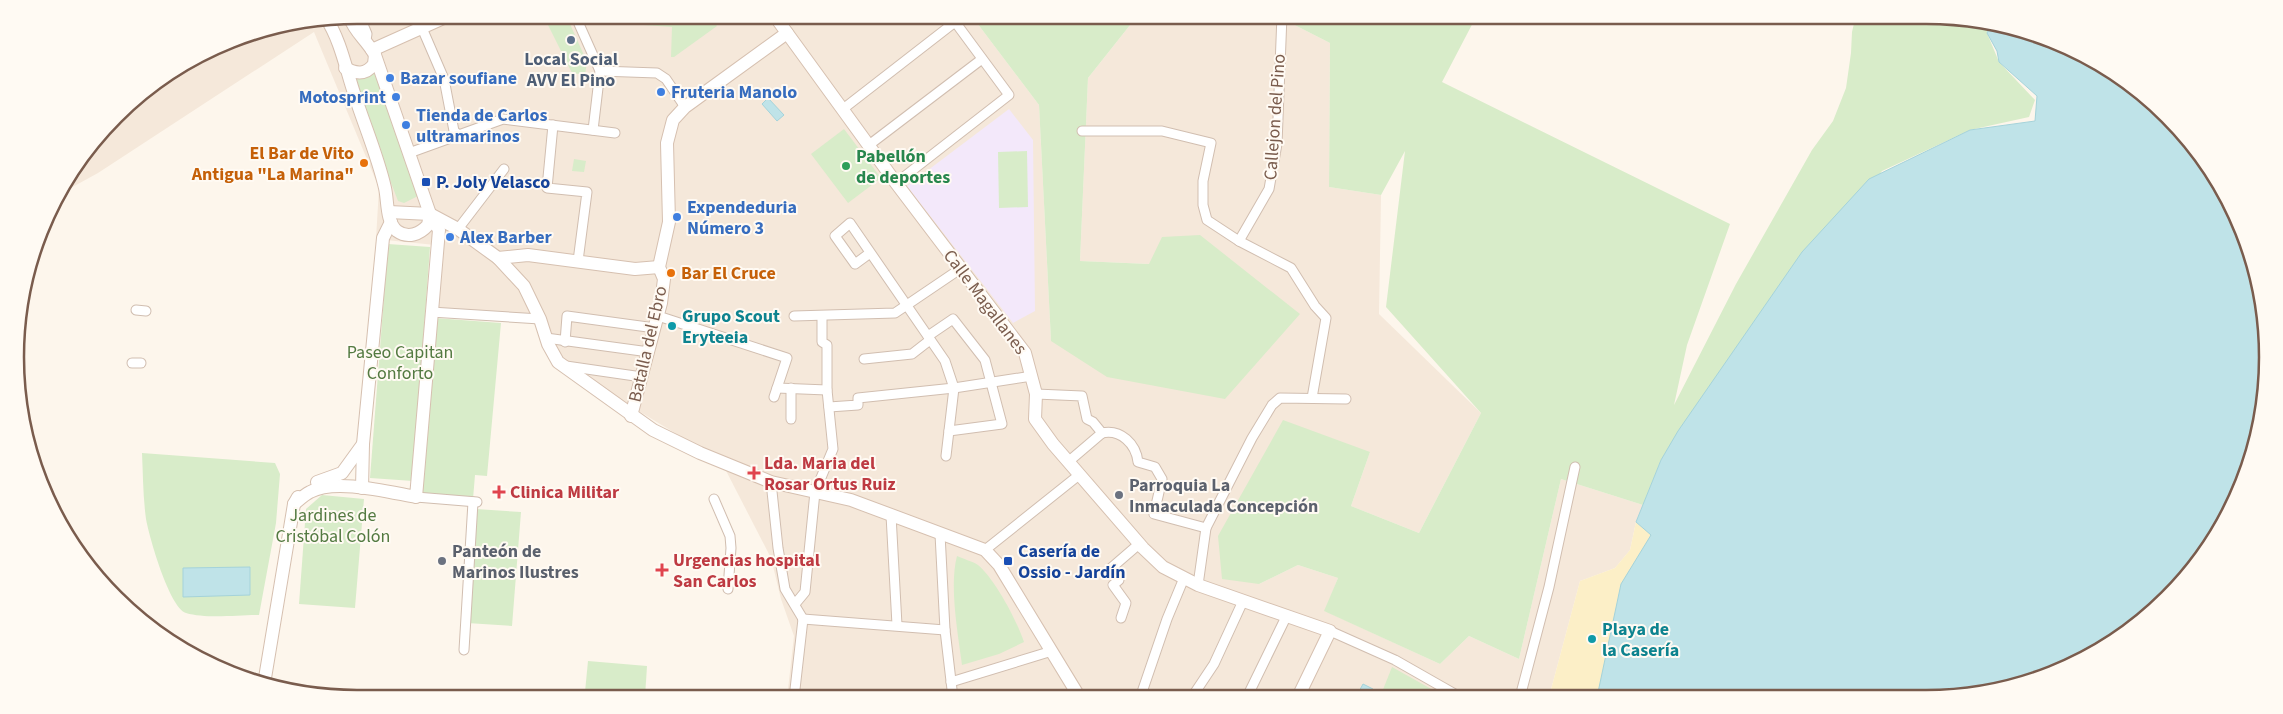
<svg xmlns="http://www.w3.org/2000/svg" width="2283" height="714" viewBox="0 0 2283 714" font-family="'Source Sans 3',sans-serif">
	<style>
		.residential { fill: #f5e8da }
		.education { fill: #f3e8fa }
		.green { fill: #d8ecc9 }
		.sand { fill: #fcefc7 }
		.water { fill: #bfe3e8; stroke: #a5d3da }
		.lines { fill: none; stroke-linecap: round; stroke-linejoin: round }
		.street-casing { stroke: #d1beb0; stroke-width: 11 }
		.secondary-casing { stroke: #d6c0b0; stroke-width: 14 }
		.street { stroke: #fff; stroke-width: 9 }
		.secondary { stroke: #fff; stroke-width: 12 }
		.rail { stroke: #b9a8c9; stroke-width: 2.5; stroke-dasharray: 8 5; stroke-linecap: butt }
		.service-dot { fill: #5c6f8a; stroke: #fffaf3; stroke-width: 2 }
		.shop-dot { fill: #3f7fe0; stroke: #fffaf3; stroke-width: 2 }
		.food-dot { fill: #e8710a; stroke: #fffaf3; stroke-width: 2 }
		.leisure-dot { fill: #2e9e5b; stroke: #fffaf3; stroke-width: 2 }
		.transit-dot { fill: #1a4fb4; stroke: #fffaf3; stroke-width: 2 }
		.culture-dot { fill: #0f9aa8; stroke: #fffaf3; stroke-width: 2 }
		.health-dot { fill: #e0444e; stroke: #fffaf3; stroke-width: 2 }
		.worship-dot { fill: #6b7280; stroke: #fffaf3; stroke-width: 2 }
		.labels { text-anchor: middle; dominant-baseline: central; stroke-width: 4; stroke-linejoin: round; paint-order: stroke }
		.service-label { font-size: 18px; font-weight: bold; fill: #4e5e75; stroke: #fffaf3 }
		.shop-label { font-size: 18px; font-weight: bold; fill: #366cbe; stroke: #fffaf3; text-anchor: start }
		.street-label { font-size: 18px; fill: #7a5c4d; stroke: #fffaf3 }
		.food-label { font-size: 18px; font-weight: bold; fill: #c56008; stroke: #fffaf3; text-anchor: end }
		.leisure-label { font-size: 18px; font-weight: bold; fill: #27864d; stroke: #fffaf3; text-anchor: start }
		.transit-label { font-size: 18px; font-weight: bold; fill: #164399; stroke: #fffaf3; text-anchor: start }
		.culture-label { font-size: 18px; font-weight: bold; fill: #0d838f; stroke: #fffaf3; text-anchor: start }
		.park-label { font-size: 18px; fill: #537a41; stroke: #fffaf3 }
		.health-label { font-size: 18px; font-weight: bold; fill: #be3a42; stroke: #fffaf3; text-anchor: start }
		.worship-label { font-size: 18px; font-weight: bold; fill: #5b616d; stroke: #fffaf3; text-anchor: start }
		.rim { fill: none; stroke: #7a5c4d; stroke-width: 2.5 }
	</style>
	<rect width="100%" height="100%" fill="#fdf6ec"/>
	<!-- residential -->
	<polygon class="residential" points="357,15 971,15 1039,105 1051,341 1150,264 1080,261 1088,78 1138,15 1275,15 1330,43 1329,187 1381,195 1379,314 1481,413 1419,533 1351,506 1370,452 1259,584 1298,565 1338,578 1325,611 1440,664 1469,636 1519,659 1561,479 1643,505 1636,522 1630,550 1615,568 1580,581 1549,697 787,698 794,636 781,599 771,558 721,461 558,362 540,319 431,312 435,245 376,239 379,188 314,32 98,173 56,196 86,149 131,100 226,41 291,22"/>
	<!-- education -->
	<polygon class="education" points="1009,109 1033,140 1035,311 1013,323 907,186"/>
	<!-- green -->
	<g class="green">
		<polygon points="543,15 566,15 587,62 585,75 572,73"/>
		<polygon points="625,15 709,15 717,26 674,57 671,57 672,27 629,24"/>
		<polygon points="971,15 1138,15 1088,78 1080,261 1149,264 1162,237 1200,235 1300,314 1225,399 1107,377 1051,341 1039,105"/>
		<polygon points="1275,15 1477,15 1442,82 1730,224 1687,345 1674,405 1736,284 1812,150 1833,121 1846,88 1851,53 1852,32 1856,15 1926,15 1993,22 1987,33 1999,62 2035,100 2029,117 1970,130 1882,171 1661,460 1643,505 1561,479 1519,659 1469,636 1440,664 1324,611 1338,578 1298,565 1259,584 1222,579 1218,536 1283,420 1370,452 1351,506 1419,533 1481,413 1386,307 1405,151 1381,195 1329,187 1330,43"/>
		<polygon points="375,72 418,196 404,203 398,201 353,83 355,78"/>
		<polygon points="844,129 881,178 848,203 811,154"/>
		<polygon points="1027,151 1028,207 999,208 998,152"/>
		<polygon points="574,159 586,161 584,172 572,171"/>
		<polygon points="388,244 430,247 413,481 370,478"/>
		<polygon points="435,318 501,323 487,476 475,475 473,499 419,494"/>
		<path d="M 142,453 L 275,463 L 280,474 L 276,523 L 259,615 C 238,615 206,619 186,613 C 169,607 149,536 146,519 C 143,497 143,475 142,453 Z"/>
		<polygon points="322,495 364,499 355,608 299,604 306,509"/>
		<polygon points="476,509 521,512 512,626 467,623"/>
		<path d="M 957,556 C 963,559 972,561 978,565 C 995,579 1017,621 1024,642 L 999,654 L 962,665 C 958,634 949,586 957,556 Z"/>
		<polygon points="588,661 647,666 645,697 585,692"/>
		<polygon points="1392,667 1442,695 1440,697 1380,697"/>
	</g>
	<!-- sand -->
	<polygon class="sand" points="1636,522 1651,535 1601,697 1549,697 1580,581 1615,568 1630,550"/>
	<!-- water -->
	<g class="water">
		<polygon points="1993,22 2057,41 2116,73 2168,115 2211,167 2242,226 2261,291 2268,357 2261,424 2222,528 2152,614 2077,664 1971,696 1597,697 1621,584 1651,535 1636,522 1661,460 1678,431 1802,252 1869,179 1970,130 2035,121 2037,96 1999,62 1997,51 1987,33"/>
		<polygon points="768,98 784,115 777,121 762,104"/>
		<polygon points="250,567 250,595 183,597 183,568"/>
		<polygon points="1363,684 1373,689 1369,697 1356,697"/>
	</g>
	<g class="lines">
		<defs>
			<g id="street">
				<polyline points="359,15 367,34 366,40"/>
				<polyline points="575,15 600,71 593,130"/>
				<polyline points="422,28 444,79 454,131 460,136"/>
				<polyline points="600,71 657,73 666,79 685,107"/>
				<polyline points="843,109 955,22"/>
				<polyline points="553,125 547,188 587,192 578,261"/>
				<polyline points="1082,131 1162,131 1211,143 1203,181 1203,205 1207,220 1239,241 1291,268 1315,306 1326,318 1312,398"/>
				<polyline points="869,145 982,59"/>
				<polyline points="409,153 503,119 615,133"/>
				<polyline points="896,183 1009,95 950,15"/>
				<polyline points="458,229 504,169"/>
				<polyline points="1239,241 1269,189 1277,144 1282,15"/>
				<polyline points="870,253 855,264 835,236 850,223 945,361 954,388 946,456"/>
				<polyline points="136,310 146,311"/>
				<polyline points="431,312 540,319"/>
				<polyline points="658,316 787,358 774,397"/>
				<polyline points="794,316 895,313 960,269"/>
				<polyline points="928,336 953,319 985,360 1002,424 949,431"/>
				<polyline points="546,338 649,352"/>
				<polyline points="565,342 567,316 655,328"/>
				<polyline points="864,359 912,354 930,340"/>
				<polyline points="132,363 141,363"/>
				<polyline points="566,366 642,377"/>
				<polyline points="777,388 827,390"/>
				<polyline points="791,388 791,419"/>
				<polyline points="1036,394 1082,396 1087,419 1093,422 1102,433"/>
				<polyline points="829,407 858,405 858,398 954,388 1032,376"/>
				<path d="M 1102,433 C 1121,429 1136,444 1138,462 L 1155,467 L 1162,479 L 1154,514 L 1206,528"/>
				<polyline points="1068,462 1102,433"/>
				<polyline points="771,482 778,548 785,589 803,619"/>
				<polyline points="416,497 477,502"/>
				<polyline points="714,499 730,536 731,548 728,589"/>
				<polyline points="891,515 897,625"/>
				<polyline points="940,534 945,630 953,698"/>
				<polyline points="985,550 1079,475"/>
				<polyline points="1198,585 1206,528 1252,438 1272,405 1280,398 1346,399"/>
				<polyline points="795,604 805,592 815,492 833,449 827,390 827,345 822,342 822,317"/>
				<polyline points="1121,618 1126,603 1113,585 1119,580 1110,569 1139,544"/>
				<polyline points="803,619 945,630"/>
				<polyline points="1330,631 1395,660 1460,697"/>
				<polyline points="464,650 473,502"/>
				<polyline points="951,682 1052,651"/>
				<polyline points="1192,697 1214,664 1243,601"/>
				<polyline points="1247,697 1287,615"/>
				<polyline points="1520,697 1549,587 1575,467"/>
				<polyline points="794,698 803,619"/>
				<polyline points="1140,698 1167,619 1184,578"/>
			</g>
			<g id="secondary">
				<polyline points="774,15 896,183 1025,353 1036,394 1035,419 1053,444 1143,548 1163,567 1198,585 1330,631 1298,697"/>
				<path d="M 326,18 C 341,41 346,70 355,96 C 365,127 378,157 385,188 C 388,201 386,222 397,231 C 408,239 420,234 428,225 L 430,214"/>
				<polyline points="372,50 450,15"/>
				<path d="M 345,68 C 356,74 366,75 374,64 L 375,55"/>
				<polyline points="389,212 430,214 458,229 498,258 524,286 540,319 548,344 558,362 653,430 700,453 771,482 851,500 985,550 999,565 1080,698"/>
				<polyline points="498,258 528,255 635,269 659,267"/>
				<polyline points="631,416 661,303 664,279 659,267 669,222 667,143 673,120 685,107 787,33"/>
				<polyline points="317,482 342,473 363,444"/>
				<polyline points="362,488 363,444 383,238 391,222"/>
				<path d="M 294,504 C 299,500 304,495 310,492 C 335,478 388,492 416,497 L 439,230 L 430,214 L 375,55 C 366,39 355,33 349,16"/>
				<polyline points="264,684 294,504 298,497"/>
			</g>
		</defs>
		<!-- street casing -->
		<use href="#street" class="street-casing"/>
		<!-- secondary casing -->
		<use href="#secondary" class="secondary-casing"/>
		<!-- street -->
		<use href="#street" class="street"/>
		<!-- secondary -->
		<use href="#secondary" class="secondary"/>
		<!-- rail -->
		<polyline class="rail" points="77,162 97,149"/>
	</g>
	<!-- markers -->
	<circle class="service-dot" cx="571" cy="40" r="5"/>
	<g class="shop-dot">
		<circle cx="390" cy="78" r="5"/>
		<circle cx="661" cy="92" r="5"/>
		<circle cx="396" cy="97" r="5"/>
		<circle cx="406" cy="125" r="5"/>
		<circle cx="677" cy="217" r="5"/>
		<circle cx="450" cy="237" r="5"/>
	</g>
	<g class="food-dot">
		<circle cx="364" cy="163" r="5"/>
		<circle cx="671" cy="273" r="5"/>
	</g>
	<circle class="leisure-dot" cx="846" cy="166" r="5"/>
	<g class="transit-dot">
		<rect x="421" y="177" width="10" height="10" rx="2.5"/>
		<rect x="1003" y="556" width="10" height="10" rx="2.5"/>
	</g>
	<g class="culture-dot">
		<circle cx="672" cy="326" r="5"/>
		<circle cx="1592" cy="639" r="5"/>
	</g>
	<g class="health-dot">
		<path d="M751.5 465.5h5v5h5v5h-5v5h-5v-5h-5v-5h5z"/>
		<path d="M496.5 484.5h5v5h5v5h-5v5h-5v-5h-5v-5h5z"/>
		<path d="M659.5 562.5h5v5h5v5h-5v5h-5v-5h-5v-5h5z"/>
	</g>
	<g class="worship-dot">
		<circle cx="1119" cy="495" r="5"/>
		<circle cx="442" cy="561" r="5"/>
	</g>
	<g class="labels">
		<!-- service labels -->
		<g class="service-label">
			<text x="571" y="59">Local Social<tspan x="571" dy="21">AVV El Pino</tspan></text>
		</g>
		<!-- shop labels -->
		<g class="shop-label">
			<text x="400" y="78">Bazar soufiane</text>
			<text x="671" y="92">Fruteria Manolo</text>
			<text x="386" y="97" text-anchor="end">Motosprint</text>
			<text x="416" y="115">Tienda de Carlos<tspan x="416" dy="21">ultramarinos</tspan></text>
			<text x="687" y="207">Expendeduria<tspan x="687" dy="21">Número 3</tspan></text>
			<text x="460" y="237">Alex Barber</text>
		</g>
		<!-- street labels -->
		<g class="street-label">
			<text transform="translate(1275 117) rotate(-86)">Callejon del Pino</text>
			<text transform="translate(985 302) rotate(53)">Calle Magallanes</text>
			<text transform="translate(648 344) rotate(-77)">Batalla del Ebro</text>
		</g>
		<!-- food labels -->
		<g class="food-label">
			<text x="354" y="153">El Bar de Vito<tspan x="354" dy="21">Antigua "La Marina"</tspan></text>
			<text x="681" y="273" text-anchor="start">Bar El Cruce</text>
		</g>
		<!-- leisure labels -->
		<g class="leisure-label">
			<text x="856" y="156">Pabellón<tspan x="856" dy="21">de deportes</tspan></text>
		</g>
		<!-- transit labels -->
		<g class="transit-label">
			<text x="436" y="182">P. Joly Velasco</text>
			<text x="1018" y="551">Casería de<tspan x="1018" dy="21">Ossio - Jardín</tspan></text>
		</g>
		<!-- culture labels -->
		<g class="culture-label">
			<text x="682" y="316">Grupo Scout<tspan x="682" dy="21">Eryteeia</tspan></text>
			<text x="1602" y="629">Playa de<tspan x="1602" dy="21">la Casería</tspan></text>
		</g>
		<!-- park labels -->
		<g class="park-label">
			<text x="400" y="352">Paseo Capitan<tspan x="400" dy="21">Conforto</tspan></text>
			<text x="333" y="515">Jardines de<tspan x="333" dy="21">Cristóbal Colón</tspan></text>
		</g>
		<!-- health labels -->
		<g class="health-label">
			<text x="764" y="463">Lda. Maria del<tspan x="764" dy="21">Rosar Ortus Ruiz</tspan></text>
			<text x="510" y="492">Clinica Militar</text>
			<text x="673" y="560">Urgencias hospital<tspan x="673" dy="21">San Carlos</tspan></text>
		</g>
		<!-- worship labels -->
		<g class="worship-label">
			<text x="1129" y="485">Parroquia La<tspan x="1129" dy="21">Inmaculada Concepción</tspan></text>
			<text x="452" y="551">Panteón de<tspan x="452" dy="21">Marinos Ilustres</tspan></text>
		</g>
	</g>
	<!-- crop -->
	<path d="M0 0H2283V714H0ZM357 24H1926A333 333 0 0 1 2259 357V357A333 333 0 0 1 1926 690H357A333 333 0 0 1 24 357V357A333 333 0 0 1 357 24Z" fill="#fffaf3" fill-rule="evenodd"/>
	<path class="rim" d="M357 24H1926A333 333 0 0 1 2259 357V357A333 333 0 0 1 1926 690H357A333 333 0 0 1 24 357V357A333 333 0 0 1 357 24Z"/>
</svg>
